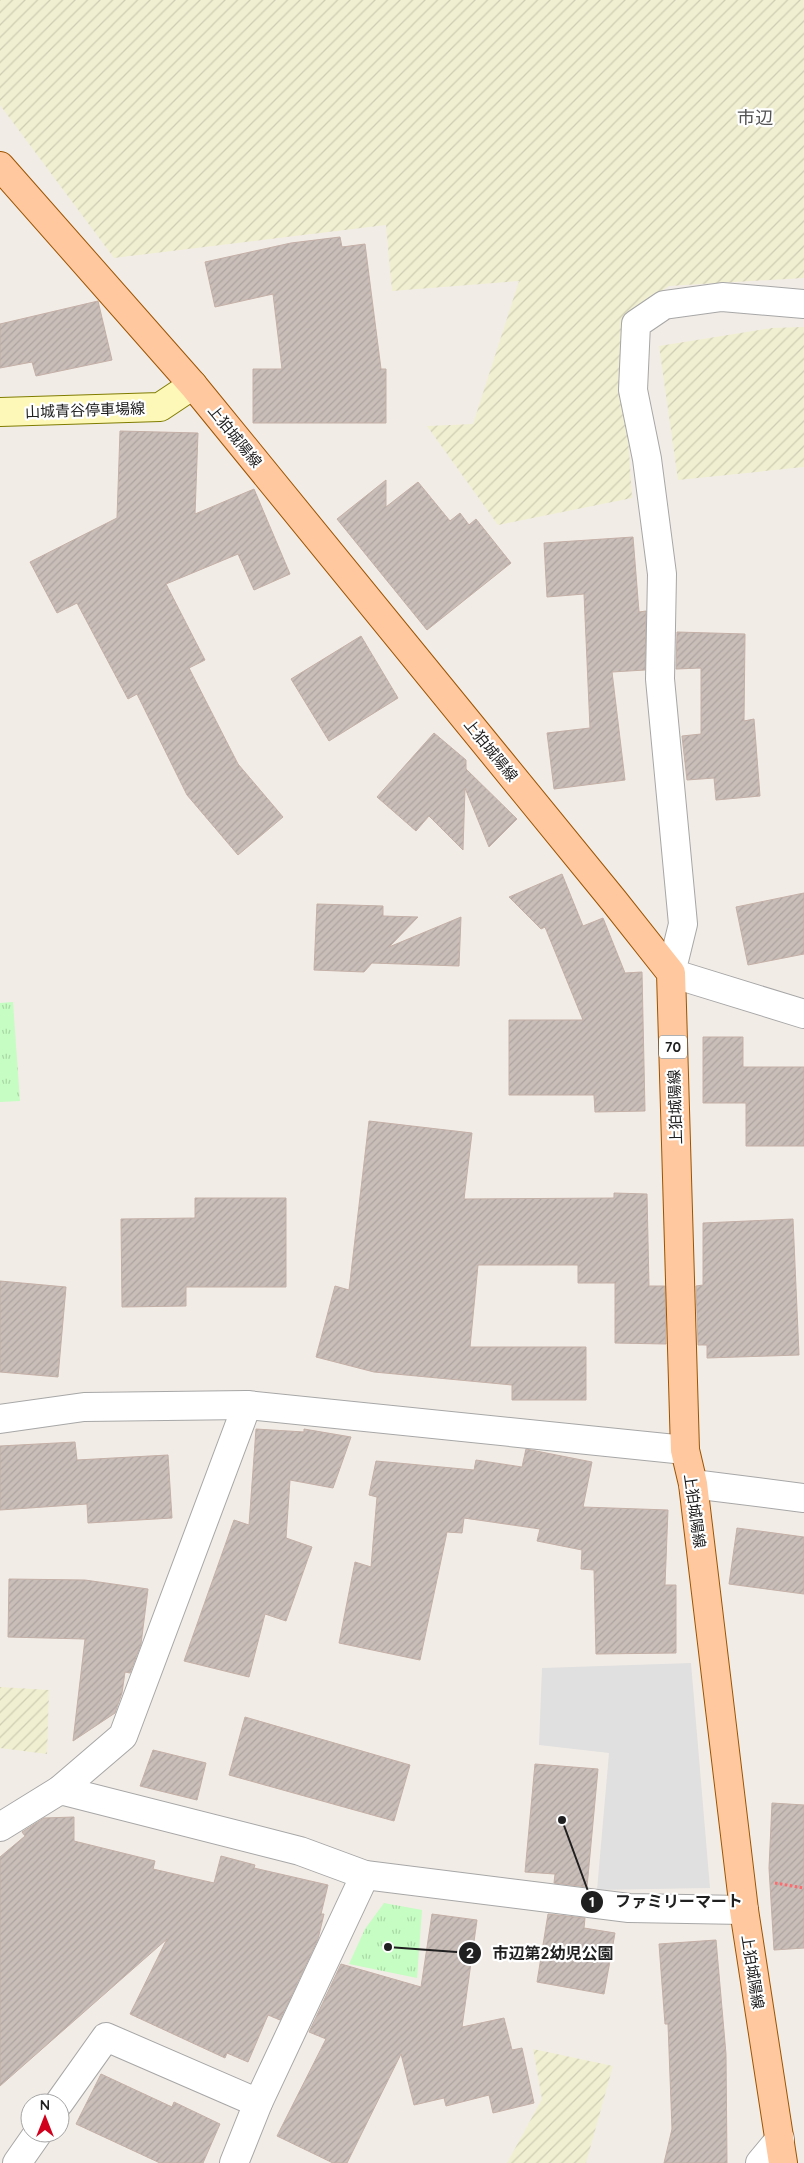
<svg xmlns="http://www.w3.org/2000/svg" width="804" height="2163" viewBox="0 0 804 2163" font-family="Quicksand,'Noto Sans JP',sans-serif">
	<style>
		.farmland { fill: url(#farmland-furrows) }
		.park { fill: url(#park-tufts) }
		.parking { fill: #e0e0e0 }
		.building { fill: url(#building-hatch); stroke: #c4b0a7 }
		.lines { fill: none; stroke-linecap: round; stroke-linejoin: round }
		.minor-casing { stroke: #a7a7a7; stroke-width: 30 }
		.secondary-casing { stroke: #7f7c00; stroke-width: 30 }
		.primary-casing { stroke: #9d5400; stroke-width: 30 }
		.path { stroke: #ff6a6e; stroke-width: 3; stroke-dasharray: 2.5 2.5; stroke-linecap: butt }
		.minor { stroke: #fff; stroke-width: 28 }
		.secondary { stroke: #fef8b8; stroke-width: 28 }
		.primary { stroke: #ffc89e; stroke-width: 28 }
		.labels { text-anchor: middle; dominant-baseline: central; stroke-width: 4.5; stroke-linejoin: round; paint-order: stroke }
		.shield { fill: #fff; stroke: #636363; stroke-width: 1 }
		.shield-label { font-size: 14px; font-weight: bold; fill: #202020 }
		.street-label { font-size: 15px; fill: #202020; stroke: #fff }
		.quarter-label { font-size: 18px; fill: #535353; stroke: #fff }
		.leader { fill: none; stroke: #202020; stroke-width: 2 }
		.callout-dot { fill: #202020; stroke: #fff; stroke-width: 2 }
		.mark-label { font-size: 15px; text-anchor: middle; font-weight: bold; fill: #fff }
		.callout-label { font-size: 16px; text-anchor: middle; font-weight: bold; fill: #202020; stroke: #fff; stroke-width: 4.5; stroke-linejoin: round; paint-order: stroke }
	</style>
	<defs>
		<pattern id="farmland-furrows" width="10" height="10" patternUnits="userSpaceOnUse" patternTransform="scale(1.25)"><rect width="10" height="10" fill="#f1efd1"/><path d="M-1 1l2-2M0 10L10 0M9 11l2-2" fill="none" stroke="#cecdb3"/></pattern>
		<pattern id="park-tufts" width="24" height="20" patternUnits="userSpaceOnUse" patternTransform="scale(1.25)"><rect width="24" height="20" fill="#c5fdc2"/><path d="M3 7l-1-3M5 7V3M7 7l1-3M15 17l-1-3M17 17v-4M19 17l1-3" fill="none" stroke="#a9d9a6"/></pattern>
		<pattern id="building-hatch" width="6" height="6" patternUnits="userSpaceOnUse" patternTransform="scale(1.25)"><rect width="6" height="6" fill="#cabeb9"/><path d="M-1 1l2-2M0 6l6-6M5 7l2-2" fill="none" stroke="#ada39f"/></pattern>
	</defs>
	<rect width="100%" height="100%" fill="#f2ece6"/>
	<!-- farmland -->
	<g class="farmland">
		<polygon points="0,0 804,0 804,278 669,286 621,320 632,498 498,525 427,426 473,424 519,281 392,291 386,225 114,258 0,105"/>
		<polygon points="804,327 804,467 678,480 659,346 772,328"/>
		<polygon points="0,1687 49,1690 47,1754 0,1748"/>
		<polygon points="533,2049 613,2066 586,2163 507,2163 542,2099"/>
	</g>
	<!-- park -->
	<g class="park">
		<polygon points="13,1002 20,1101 0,1102 0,1003"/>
		<polygon points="384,1903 422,1910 417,1978 349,1964 365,1929"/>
	</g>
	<!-- parking -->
	<polygon class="parking" points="691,1663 710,1888 597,1890 609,1753 539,1745 542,1668"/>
	<!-- building -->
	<g class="building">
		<polygon points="340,237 342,247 365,244 381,369 386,369 386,423 253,423 253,369 282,369 273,294 215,307 205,262 291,243"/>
		<polygon points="98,301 112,360 36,376 32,362 0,368 0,324"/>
		<polygon points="120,431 198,433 195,514 254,489 290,574 254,590 238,554 166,584 205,660 189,668 238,764 283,817 238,855 187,795 137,694 128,699 77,603 57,613 30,562 117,518"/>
		<polygon points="386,480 386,507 418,482 450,521 460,513 469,525 476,519 511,563 427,630 337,519"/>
		<polygon points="633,537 639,612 646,611 645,670 612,672 625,780 554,789 547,733 590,728 584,594 547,597 544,543"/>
		<polygon points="677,632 745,634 744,721 754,719 760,796 716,800 714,778 687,780 682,736 701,734 701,668 676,669"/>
		<polygon points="361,636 398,698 329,741 291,679"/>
		<polygon points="434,733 466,760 466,769 517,819 489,847 465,788 463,850 429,816 416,831 377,797"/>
		<polygon points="562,874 583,926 603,918 625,973 642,972 645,1111 595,1112 594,1095 509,1095 509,1020 583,1020 545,927 541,929 509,897"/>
		<polygon points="804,893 804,954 748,965 736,907"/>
		<polygon points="317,904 383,906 383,916 418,917 389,947 461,917 459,966 372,963 364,972 314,970"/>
		<polygon points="703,1037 743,1037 743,1067 804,1067 804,1146 746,1146 746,1103 703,1103"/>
		<polygon points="369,1121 472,1133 464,1199 614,1198 614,1193 647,1194 649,1286 665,1286 666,1344 615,1343 615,1283 578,1283 578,1265 478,1265 470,1347 586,1347 586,1400 512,1400 512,1385 374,1372 316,1357 335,1286 349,1290"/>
		<polygon points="195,1198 286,1198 286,1287 186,1287 186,1306 122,1307 121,1219 195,1218"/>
		<polygon points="793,1219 799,1355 707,1358 707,1345 698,1345 696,1286 703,1285 703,1223"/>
		<polygon points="0,1281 66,1287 58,1377 0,1372"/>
		<polygon points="256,1429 304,1432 304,1429 351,1437 333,1488 290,1480 286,1538 312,1547 286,1621 265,1614 249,1677 184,1661 234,1520 249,1525"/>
		<polygon points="75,1442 77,1460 168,1455 172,1518 88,1523 87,1504 0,1510 0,1446"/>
		<polygon points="526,1449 592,1462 583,1507 668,1510 665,1585 676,1585 676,1653 596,1654 594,1570 581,1569 582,1550 537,1541 540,1529 464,1518 462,1533 447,1532 420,1660 339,1643 355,1562 371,1567 377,1497 369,1495 376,1461 474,1470 476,1460 522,1467"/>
		<polygon points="737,1528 804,1537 804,1594 729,1584"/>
		<polygon points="9,1579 85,1580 148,1589 141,1644 130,1673 125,1672 122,1693 115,1713 73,1741 85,1639 8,1637"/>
		<polygon points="245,1717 410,1765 394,1821 229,1775"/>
		<polygon points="153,1750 206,1763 197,1800 140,1786"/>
		<polygon points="535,1764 598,1769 587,1887 554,1883 555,1874 525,1872"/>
		<polygon points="772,1803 804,1805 804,1948 774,1950 769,1868"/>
		<polygon points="74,1817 74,1841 155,1861 153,1869 214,1883 221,1856 255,1865 254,1868 328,1885 321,1914 324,1914 318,1939 280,2020 268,2015 248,2062 227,2053 225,2058 130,2014 167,1939 0,2086 0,1857 25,1836 22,1832 44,1818"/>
		<polygon points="432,1914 477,1920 462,2027 504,2018 512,2050 522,2048 534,2103 493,2113 489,2095 446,2106 444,2098 414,2105 401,2054 347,2163 333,2163 277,2136 326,2039 309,2032 341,1964 421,1987"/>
		<polygon points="548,1914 585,1918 584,1928 615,1933 604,1994 537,1982"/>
		<polygon points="716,1940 726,2054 727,2163 664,2163 672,2129 668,2024 665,2024 659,1944"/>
		<polygon points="101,2074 172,2107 174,2102 220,2124 203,2163 160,2163 76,2124"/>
	</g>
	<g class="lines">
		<defs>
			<g id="minor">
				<polyline points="804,304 722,297 664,305 636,324 633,390 647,459 662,574 660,679 683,924 671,973 804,1014"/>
				<polyline points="0,1419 84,1407 247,1405 685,1450"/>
				<polyline points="693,1484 804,1498"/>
				<polyline points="60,1790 123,1736 247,1405"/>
				<polyline points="0,1827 60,1790 300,1851 365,1875 629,1908 744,1910"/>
				<polyline points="59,2103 106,2037 258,2103"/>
				<polyline points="17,2163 38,2133"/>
				<polyline points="234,2163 258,2103 365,1875"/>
				<polyline points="760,2163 780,2139"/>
			</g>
			<polyline id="secondary" points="0,412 160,407 193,385"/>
			<polyline id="primary" points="0,166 193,385 614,901 671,973 685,1450 693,1484 744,1910 783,2163"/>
		</defs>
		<!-- minor casing -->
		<use href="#minor" class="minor-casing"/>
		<!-- secondary casing -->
		<use href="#secondary" class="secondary-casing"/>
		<!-- primary casing -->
		<use href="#primary" class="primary-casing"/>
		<!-- path -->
		<polyline class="path" points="775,1883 804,1888"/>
		<!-- minor -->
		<use href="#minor" class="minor"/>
		<!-- secondary -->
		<use href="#secondary" class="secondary"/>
		<!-- primary -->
		<use href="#primary" class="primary"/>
	</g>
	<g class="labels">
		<!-- shield labels -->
		<rect class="shield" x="659" y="1035.5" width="28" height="23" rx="4"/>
		<g class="shield-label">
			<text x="673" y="1047">70</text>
		</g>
		<!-- street labels -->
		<g class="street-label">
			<text transform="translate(85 410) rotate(-2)">山城青谷停車場線</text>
			<text transform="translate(235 436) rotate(51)">上狛城陽線</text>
			<text transform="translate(491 750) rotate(51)">上狛城陽線</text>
			<text transform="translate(675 1107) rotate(-92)">上狛城陽線</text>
			<text transform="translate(695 1511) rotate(82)">上狛城陽線</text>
			<text transform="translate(753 1972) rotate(81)">上狛城陽線</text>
		</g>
		<!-- quarter labels -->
		<g class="quarter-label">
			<text x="755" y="117">市辺</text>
		</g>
	</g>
	<!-- callouts -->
	<path class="leader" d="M562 1820L592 1902M388 1947L470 1953"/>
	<g class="callout-dot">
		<circle cx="562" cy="1820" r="5"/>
		<circle cx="388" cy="1947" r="5"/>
		<circle cx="592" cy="1902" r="12"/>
		<circle cx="470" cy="1953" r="12"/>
	</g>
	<g class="mark-label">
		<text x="592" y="1907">1</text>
		<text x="470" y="1958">2</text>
	</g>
	<g class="callout-label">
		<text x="679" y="1907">ファミリーマート</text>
		<text x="553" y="1959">市辺第2幼児公園</text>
	</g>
	<!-- north arrow -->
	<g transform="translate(45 2118)"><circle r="24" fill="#ffffff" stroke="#a6a6a6"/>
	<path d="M0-4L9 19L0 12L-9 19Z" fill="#d1001c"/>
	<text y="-8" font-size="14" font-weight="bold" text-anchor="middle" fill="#202020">N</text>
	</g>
</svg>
